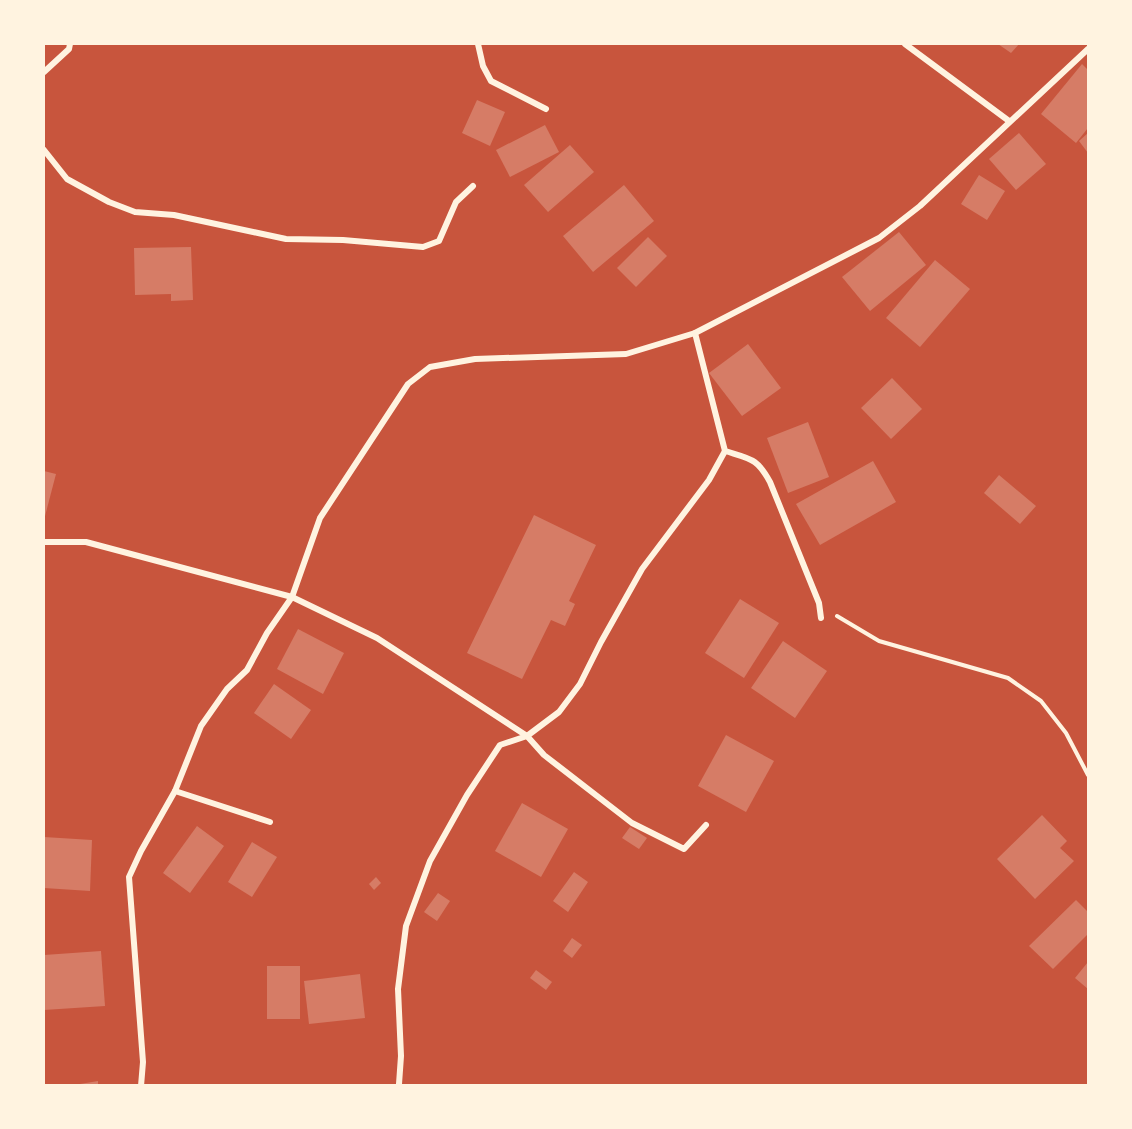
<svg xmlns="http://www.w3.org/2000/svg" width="1132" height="1129" viewBox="0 0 1132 1129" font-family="'Space Grotesk',sans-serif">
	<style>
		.building { fill: #d67c66 }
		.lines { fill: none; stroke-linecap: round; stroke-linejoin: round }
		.path { stroke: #fff3e0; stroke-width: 4 }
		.minor { stroke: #fff3e0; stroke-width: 6 }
	</style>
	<rect width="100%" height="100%" fill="#c8553d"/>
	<!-- building -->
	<g class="building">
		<polygon points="998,44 1019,44 1011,53"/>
		<polygon points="1082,64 1088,70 1088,128 1076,143 1041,114"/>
		<polygon points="477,100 505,112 490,146 462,133"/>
		<polygon points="545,125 559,152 510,177 496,150"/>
		<polygon points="1019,133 1046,164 1016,190 989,159"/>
		<polygon points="1088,133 1088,153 1079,141"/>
		<polygon points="570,145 594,172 548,212 524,185"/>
		<polygon points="979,175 1005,191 987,220 961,204"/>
		<polygon points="624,185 654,221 593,272 563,236"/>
		<polygon points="899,232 926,265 870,311 842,277"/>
		<polygon points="648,237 667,256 636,287 617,268"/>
		<polygon points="191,247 193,300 171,301 171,294 135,295 134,248"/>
		<polygon points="935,260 970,289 920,347 886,318"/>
		<polygon points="748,344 781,388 742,416 709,373"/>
		<polygon points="892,378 922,409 891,439 861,408"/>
		<polygon points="808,422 829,477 788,493 767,438"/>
		<polygon points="873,461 896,502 820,545 796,504"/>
		<polygon points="44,471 56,474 44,520"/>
		<polygon points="999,475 1036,506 1020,524 984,493"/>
		<polygon points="534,515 596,545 569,601 575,604 565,626 551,620 522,679 467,653"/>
		<polygon points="740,599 779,623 744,678 705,653"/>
		<polygon points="298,629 344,653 323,694 277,669"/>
		<polygon points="783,641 827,671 795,718 751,688"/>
		<polygon points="274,684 311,710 291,739 254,713"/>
		<polygon points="726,735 774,761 746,812 698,786"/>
		<polygon points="522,803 568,829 541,877 495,851"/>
		<polygon points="1042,815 1067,841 1060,848 1074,861 1035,899 997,859"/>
		<polygon points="197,826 224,846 190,893 163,873"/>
		<polygon points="630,827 647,838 639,849 622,838"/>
		<polygon points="44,837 92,840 90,891 44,888"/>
		<polygon points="252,842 277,857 252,897 228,882"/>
		<polygon points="574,872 588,882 568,912 553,901"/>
		<polygon points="376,877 381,883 374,890 369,884"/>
		<polygon points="438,893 450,901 437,921 424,912"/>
		<polygon points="1076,900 1088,912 1088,934 1053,969 1029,946"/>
		<polygon points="572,938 582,945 572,958 563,951"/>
		<polygon points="101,951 105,1006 44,1010 44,955"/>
		<polygon points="1088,962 1088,989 1075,978"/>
		<rect x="267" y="966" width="33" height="53"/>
		<polygon points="536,970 552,982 546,990 530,978"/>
		<polygon points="360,974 365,1018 309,1024 304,981"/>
		<polygon points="98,1081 98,1086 80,1086 80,1084"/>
	</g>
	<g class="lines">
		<!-- path -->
		<polyline class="path" points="837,616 879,641 1008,678 1041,701 1066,733 1088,775"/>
		<!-- minor -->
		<g class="minor">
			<polyline points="478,44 483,66 491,81 546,109"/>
			<polyline points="905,44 1009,121"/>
			<polyline points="44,72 69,49 70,44"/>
			<polyline points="44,150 67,179 109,202 135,212 174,215 286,239 343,240 423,247 439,241 456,202 473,186"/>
			<path d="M 695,333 L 725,451 C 751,459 757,458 770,482 L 819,603 L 821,618"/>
			<polyline points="44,542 86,542 292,597 377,638 527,736 544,755 632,823 684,849 706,825"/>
			<polyline points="270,822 175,791 201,726 227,689 247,670 267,633 292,597 320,518 408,384 430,367 475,359 626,354 695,333 879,238 920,206 1088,49"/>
			<polyline points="399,1084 401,1056 398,989 406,926 430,861 467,795 500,745 527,736 559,712 580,684 601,642 642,569 709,480 725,451"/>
			<polyline points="141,1086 143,1062 129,877 141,851 175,791"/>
		</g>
	</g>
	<!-- border -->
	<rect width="1132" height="1129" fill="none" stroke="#fff3e0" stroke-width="90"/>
</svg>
